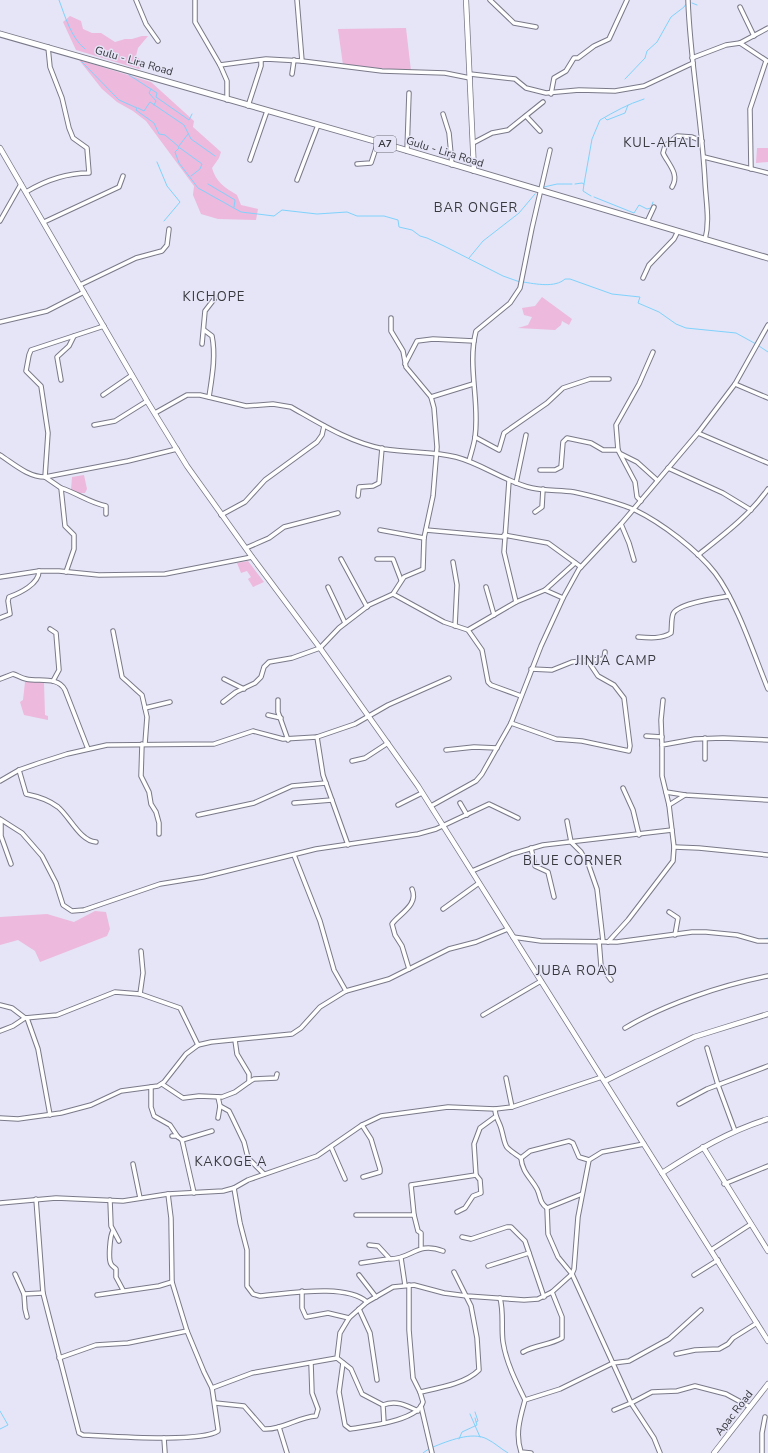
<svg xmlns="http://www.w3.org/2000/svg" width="768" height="1453" viewBox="0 0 768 1453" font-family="'Nunito Sans',sans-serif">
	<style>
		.green { fill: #edb9dd }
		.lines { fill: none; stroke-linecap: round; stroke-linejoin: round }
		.stream { stroke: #80d2fc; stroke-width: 1 }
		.street-casing { stroke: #797989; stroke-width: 5.5 }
		.secondary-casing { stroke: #797989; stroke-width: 6 }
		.primary-casing { stroke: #797989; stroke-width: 7 }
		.street { stroke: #fff; stroke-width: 3.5 }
		.secondary { stroke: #fff; stroke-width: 4.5 }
		.primary { stroke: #fff; stroke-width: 5 }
		.labels { text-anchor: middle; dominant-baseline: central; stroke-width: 3; stroke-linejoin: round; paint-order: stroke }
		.shield { fill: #e5e5f7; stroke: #6c6c76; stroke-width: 1 }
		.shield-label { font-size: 10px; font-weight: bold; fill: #38383f }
		.street-label { font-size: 11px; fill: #38383f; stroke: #e5e5f7 }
		.quarter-label { font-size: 13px; letter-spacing: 1px; fill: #38383f; stroke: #e5e5f7 }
	</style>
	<rect width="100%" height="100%" fill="#e5e5f7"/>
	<!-- green -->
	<g class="green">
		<polygon points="70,16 81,21 83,29 92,33 101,33 115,42 125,39 132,39 142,36 148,36 138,48 136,56 143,62 144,67 139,69 76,50 63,22"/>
		<polygon points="406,28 411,71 343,65 338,29"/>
		<path d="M 79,60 L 151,82 L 194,121 L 193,127 L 221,152 L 219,158 L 212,168 C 216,182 224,187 237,195 L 241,205 L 258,209 L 256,220 L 218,219 L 201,214 L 193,195 L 194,186 L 146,121 L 133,111 L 117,102 L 102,89 Z"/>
		<polygon points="757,148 768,148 768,162 756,163"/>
		<polygon points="542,297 572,319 569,325 562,321 561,325 555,330 518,328 528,325 532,317 524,315 522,308 535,306"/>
		<polygon points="84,475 87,489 85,493 76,493 71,490 72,477"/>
		<polygon points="248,561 264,582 253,587 248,579 251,577 247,571 241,573 237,563"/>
		<polygon points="36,679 44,682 45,715 48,716 48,720 24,715 20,702 23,700 25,682"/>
		<polygon points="95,911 106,912 110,929 107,936 40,962 35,951 18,940 0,945 0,917 47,914 74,922"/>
	</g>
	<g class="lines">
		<!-- stream -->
		<g class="stream">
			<path d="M 59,0 C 65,16 71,38 85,49"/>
			<polyline points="692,3 697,5"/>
			<polyline points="81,61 119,100 137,108 136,110 154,123 159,134 165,135 178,146 179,148 175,152 179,163 198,188 241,212 274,216 282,210 317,214 347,212 357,216 384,216 398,220 399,227 412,230 420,236 427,238 444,246 503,276 520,282"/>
			<polyline points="129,75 157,93 156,97 189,120 192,114"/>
			<polyline points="625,79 645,58 647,51 657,42 671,17 684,7 686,4"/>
			<polyline points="151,89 149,93 156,101 154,105"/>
			<polyline points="138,108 144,111 150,102 184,125 191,139 215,156"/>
			<polyline points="605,118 607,120 625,113 628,105"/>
			<polyline points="179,146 188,134"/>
			<polyline points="180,148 202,164 200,169 191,176"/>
			<polyline points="157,162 167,186 180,202 164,221"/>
			<polyline points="208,184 235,200 234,207"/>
			<polyline points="575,184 582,183 584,184 583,191 591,196"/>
			<path d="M 584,184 L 592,139 L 600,120 C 614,112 628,104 644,99"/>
			<polyline points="544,187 557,184 572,184"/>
			<polyline points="594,197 634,213 639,205 647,209 651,208 653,202"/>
			<polyline points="469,258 483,241 519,213 535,194"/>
			<path d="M 523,282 C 536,284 555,288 565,279 L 570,279 L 612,294 L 640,297 L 638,303 L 659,312 L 676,324 L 686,328 L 736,333 L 756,344"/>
			<polyline points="759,346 768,352"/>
			<polyline points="764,939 768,938"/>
			<polyline points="0,1411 8,1425 0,1429"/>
			<polyline points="475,1412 478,1421 476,1422"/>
			<polyline points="470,1414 480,1437"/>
			<polyline points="459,1439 462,1432 477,1425 475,1418"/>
			<path d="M 433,1447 C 448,1441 472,1431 487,1439 C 495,1443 501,1449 508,1453"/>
			<polyline points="423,1453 430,1448"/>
		</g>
		<defs>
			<g id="street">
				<polyline points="136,0 146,24 158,41"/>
				<polyline points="195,0 195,22 220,65 227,81 227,100"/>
				<polyline points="297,0 302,61"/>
				<polyline points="490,0 514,23 536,27"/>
				<path d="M 688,0 C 690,61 702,121 705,182 C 706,202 710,221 705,240"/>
				<polyline points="740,7 754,36"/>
				<polyline points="740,43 768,28"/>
				<polyline points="692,58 726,45 740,43 767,61"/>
				<polyline points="220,65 266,59 302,61 382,71 445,73 470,78"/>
				<polyline points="292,74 294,60"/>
				<polyline points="470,74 515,79 526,88 546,93 579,90 615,91 644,86 693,63"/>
				<polyline points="551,94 554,78 566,71 574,58 578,58 594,46 609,39 627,0"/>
				<polyline points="248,106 261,66 261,60"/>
				<polyline points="443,114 449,133 452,165"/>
				<polyline points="526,116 540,131"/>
				<polyline points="473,143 492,133 508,130 543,102"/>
				<polyline points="407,151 409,93"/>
				<polyline points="704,157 768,173"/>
				<polyline points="250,160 267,111"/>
				<polyline points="357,164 371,163 378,142"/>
				<polyline points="751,169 750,109 766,61"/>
				<polyline points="297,180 318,125"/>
				<path d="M 672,187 C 680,174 668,164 663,153 L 665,146 L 677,136 L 692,137 L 702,141"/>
				<path d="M 26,192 C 46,180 66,173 89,173 L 87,148 L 73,138 L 69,128 L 62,98 L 50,67 L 48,47"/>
				<polyline points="0,221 21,184"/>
				<polyline points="44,222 119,187 123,176"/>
				<polyline points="647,222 654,207"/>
				<polyline points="643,278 649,265 674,239 678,231"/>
				<polyline points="80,285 136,258 162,251 167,245 169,229"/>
				<polyline points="0,322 47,311 84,292"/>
				<path d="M 204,330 L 212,336 C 216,356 212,377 209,397"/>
				<polyline points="202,344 205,311 215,298"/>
				<polyline points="405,364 417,341 433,339 474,341"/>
				<polyline points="61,380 57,357 69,346 74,336"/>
				<polyline points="735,384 768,398"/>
				<polyline points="103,395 132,375"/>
				<polyline points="431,397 473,384"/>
				<path d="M 155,413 L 187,395 L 200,395 L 246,406 L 273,404 L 291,407 C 321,424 349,442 384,449 C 408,453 433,451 456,457 C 483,464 505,482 532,488 C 545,491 560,490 574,492 C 589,495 622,504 635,510 C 662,523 697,550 715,573 C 737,602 754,655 768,689"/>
				<polyline points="94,425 115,421 147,401"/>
				<polyline points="698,433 768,463"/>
				<polyline points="475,437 499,450 504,433 547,403 563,388 590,379 609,379"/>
				<polyline points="621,454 637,462 657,480"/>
				<path d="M 0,455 C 14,464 28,477 45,477 L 128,461 L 177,449"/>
				<path d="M 469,461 C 471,453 474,445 475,437 C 480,402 467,366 476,331 L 510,303 L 520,288 L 532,228 L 550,150"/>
				<polyline points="668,468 723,493 751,510"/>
				<polyline points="540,470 555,470 561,467 563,442 567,438 591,443 603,450 618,450"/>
				<polyline points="509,481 504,552 516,602"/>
				<polyline points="516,483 526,435"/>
				<path d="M 61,488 C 77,493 90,503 106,506 L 106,514"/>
				<polyline points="358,496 359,487 373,486 379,483 382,448"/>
				<polyline points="641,501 637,497 635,482 618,450 616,425 639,384 653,352"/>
				<polyline points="535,512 542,507 543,489"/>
				<polyline points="221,515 245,502 265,480 317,442 322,435 324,426"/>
				<polyline points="621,524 629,543 634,560"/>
				<polyline points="380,530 424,538"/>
				<polyline points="426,530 504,537"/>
				<polyline points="504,535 548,543 581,567"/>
				<polyline points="246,548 269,538 284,527 338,513"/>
				<path d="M 698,555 C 723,535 749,516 768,489"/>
				<polyline points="341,559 367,607"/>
				<polyline points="377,559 393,559 401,580"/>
				<polyline points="453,562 457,585 455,626"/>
				<polyline points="66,572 74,549 74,535 65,526 61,488 45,477 48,433 41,386 26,371 29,355 31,350 104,326"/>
				<polyline points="0,577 39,571"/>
				<polyline points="328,587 345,623"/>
				<polyline points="486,587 494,615"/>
				<polyline points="545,590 563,598"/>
				<polyline points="393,594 444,622 468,630 516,602 545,590 575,563"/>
				<path d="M 0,618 L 10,614 L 8,601 L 9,597 C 20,593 39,584 39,571 L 59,571 L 99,575 L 165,574 L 252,557"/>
				<polyline points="50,629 56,633 59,670 53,681"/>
				<polyline points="468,630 482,650 488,682 491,685 521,696"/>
				<path d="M 113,631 L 122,677 C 129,683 135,689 142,695 L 147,717 L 145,744"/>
				<path d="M 638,637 C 649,638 662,639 671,633 C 672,627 671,620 673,614 C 677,603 718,598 729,596"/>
				<polyline points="531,669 552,670 572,662 604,659 605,652"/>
				<path d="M 0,679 L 13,674 C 17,675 21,678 26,679 C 39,682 58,676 65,690 L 88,749"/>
				<polyline points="224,679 244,689"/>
				<polyline points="278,700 278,712 288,740"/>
				<polyline points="223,702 236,692 255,683 261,677 264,667 269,662 292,658 320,648 339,628 369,605 393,594 404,577 423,569 424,538 433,496 437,447 434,408 431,397 406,367 403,351 391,331 391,318"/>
				<polyline points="145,708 170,702"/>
				<polyline points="268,715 281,718"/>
				<polyline points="511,723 556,739 582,741 629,751 630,746 624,698 614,685 598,676 588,661"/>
				<polyline points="646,736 662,737"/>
				<polyline points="317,737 323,775 348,845"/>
				<polyline points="142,744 141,776 149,792 151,804 156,812 159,823 159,834"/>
				<polyline points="662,745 661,720 663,700"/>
				<polyline points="446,750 474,747 497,748"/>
				<polyline points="705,759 705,738"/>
				<polyline points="352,761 365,758 388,743"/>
				<path d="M 19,770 L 26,794 C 36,796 49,800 58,807 C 70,817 80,841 96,842"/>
				<polyline points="0,781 19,770 39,763 67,754 107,745 214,744 253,731 283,739 317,737 355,724 388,705 449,678"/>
				<polyline points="623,788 633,810 639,835"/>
				<polyline points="666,792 685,795 768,800"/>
				<polyline points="294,803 332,800"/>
				<polyline points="460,803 467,815"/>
				<polyline points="398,805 422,793"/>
				<polyline points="669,805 685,795"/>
				<polyline points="431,806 476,781 482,774 511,723 541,646 563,598 579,569 621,524 698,433 735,384 768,325"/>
				<polyline points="198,815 254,803 292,786 326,783"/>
				<polyline points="0,819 22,833 42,856 56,883 63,905 72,911 84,910 160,884 203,877 316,849 418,834 436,829 489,804 518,818"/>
				<polyline points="1,821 1,836 11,864"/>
				<polyline points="567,821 571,842 581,852 589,866 597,889 603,941"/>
				<polyline points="674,847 699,848 768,855"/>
				<polyline points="531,848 535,866 548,872 554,897"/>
				<polyline points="294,855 320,921 334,970 346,991"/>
				<polyline points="472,871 512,854 543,845 672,830"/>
				<polyline points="443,909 479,883"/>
				<polyline points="669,912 678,918 675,935"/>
				<polyline points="513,937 541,941 617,942 692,932 706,932 737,935 758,941 768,941"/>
				<polyline points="599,941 601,966 611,980"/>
				<polyline points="608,942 628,920 673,861 674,847 669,805 662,776 662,745 695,739 723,738 768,740"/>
				<path d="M 409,969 L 402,946 L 395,935 L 392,924 C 399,914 419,905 412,889"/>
				<polyline points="140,994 143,973 141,951"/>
				<polyline points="0,1005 12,1008 25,1018"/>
				<polyline points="483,1015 541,981"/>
				<polyline points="27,1018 38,1049 50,1115"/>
				<path d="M 625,1028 C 665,1004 722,985 768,976"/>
				<polyline points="0,1031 13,1026 25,1018 57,1015 115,992 140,994 180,1008 198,1045"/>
				<polyline points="707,1048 718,1085 735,1131"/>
				<polyline points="506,1078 512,1107"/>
				<polyline points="249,1082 254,1079 276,1078 277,1074"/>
				<polyline points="162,1084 183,1098 199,1096 222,1097 235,1092 249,1082 249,1074 237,1054 235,1040"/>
				<polyline points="151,1087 151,1107 154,1116 170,1125 178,1137"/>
				<polyline points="218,1097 220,1106 218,1118"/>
				<polyline points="679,1104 707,1089 768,1066"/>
				<polyline points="220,1106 229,1111 232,1117 244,1142 248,1158 264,1174"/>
				<path d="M 495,1109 C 495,1117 499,1121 501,1128 C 507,1149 502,1145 521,1158"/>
				<polyline points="0,1118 18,1119 61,1113 91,1105 121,1091 158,1086 164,1082 186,1054 198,1045 211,1042 292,1034 301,1028 320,1007 346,991 389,979 449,949 476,942 508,929"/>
				<polyline points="362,1125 371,1139 380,1169 380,1172 363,1177"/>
				<polyline points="172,1136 177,1136 182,1140 194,1193"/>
				<polyline points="182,1140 212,1131"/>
				<polyline points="331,1147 345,1179"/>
				<polyline points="133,1164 140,1198"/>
				<polyline points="724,1184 768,1166"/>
				<path d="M 234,1188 L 240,1223 L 247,1250 L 247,1286 L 253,1294 L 260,1296 C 287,1294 346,1283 367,1302"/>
				<polyline points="168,1194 171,1218 172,1282 187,1331 204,1372 212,1388"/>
				<path d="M 582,1194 L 547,1208 C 539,1202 541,1197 537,1189 C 531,1178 522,1172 521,1158 L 530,1151 L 569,1141 L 573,1143 L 579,1157 L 589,1160"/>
				<path d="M 36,1199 L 43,1293 L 79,1433 L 83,1435 C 109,1436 200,1443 218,1431 L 218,1429 L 212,1388 L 252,1373 L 337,1358 L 340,1333 L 349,1318 L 367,1302 L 393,1287 L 414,1285 L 444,1293 L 467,1296 L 524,1300 L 538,1299 L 552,1292 L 572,1274 L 574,1269 L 578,1217 L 589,1160 L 602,1152 L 644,1144"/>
				<polyline points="110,1200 111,1226 119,1241"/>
				<polyline points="0,1203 56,1198 123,1201 168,1194 223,1191 234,1188 248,1180 317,1156 362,1125 381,1116 448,1107 495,1109 512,1107 602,1077"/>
				<polyline points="547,1208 548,1234 558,1257 572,1274 631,1403 654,1438 660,1453"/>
				<polyline points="457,1212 465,1208 473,1196 481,1193 480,1180 476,1175"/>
				<polyline points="356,1215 414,1215 411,1185 476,1175 474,1144 480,1128 495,1117"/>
				<polyline points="414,1215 418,1231 421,1233 421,1247"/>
				<path d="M 113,1231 C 110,1235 108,1259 111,1264 C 112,1266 114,1267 116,1269 L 116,1277 L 123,1290"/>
				<polyline points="462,1237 471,1239 507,1227 511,1227 525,1241 544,1297"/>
				<path d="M 369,1245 L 378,1246 L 390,1259 C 412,1259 417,1241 443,1251"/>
				<polyline points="711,1250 751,1224"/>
				<polyline points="401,1258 405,1285"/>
				<polyline points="361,1263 388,1259"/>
				<polyline points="488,1266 529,1253"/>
				<polyline points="15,1274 24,1294 43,1293"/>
				<polyline points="359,1275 376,1297"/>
				<polyline points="694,1275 718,1260"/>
				<path d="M 409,1285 L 409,1330 L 413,1378 L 420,1392 C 438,1388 465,1384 479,1370 L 477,1338 L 471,1306 L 454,1272"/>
				<polyline points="302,1291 302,1308 306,1317 328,1313 349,1318"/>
				<polyline points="24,1294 25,1309 27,1317"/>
				<polyline points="97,1295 159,1286 172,1282"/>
				<path d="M 500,1298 C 504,1313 501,1327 503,1342 C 506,1362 516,1382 525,1400"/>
				<polyline points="359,1309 370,1333 377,1380"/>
				<path d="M 523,1352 C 535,1345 550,1345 562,1338 L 562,1317 L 552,1292"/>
				<polyline points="676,1354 695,1350 719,1349 728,1344 733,1338 757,1323"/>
				<polyline points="59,1358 96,1345 128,1343 187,1331"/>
				<polyline points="337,1358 351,1369 362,1394 383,1405"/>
				<path d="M 343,1363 L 339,1392 L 345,1425 L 350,1429 C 367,1426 418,1421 423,1402 L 420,1392"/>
				<path d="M 215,1403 L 244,1406 L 264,1429 C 282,1430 298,1417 316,1416 L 318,1409 L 312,1393 L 311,1363"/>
				<polyline points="421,1406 432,1453"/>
				<polyline points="614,1410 631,1403 652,1392 677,1391 695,1386 726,1394 750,1407"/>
				<path d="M 384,1423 L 383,1405 C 396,1400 406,1405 418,1411"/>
				<polyline points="279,1427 287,1453"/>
				<polyline points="164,1438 165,1453"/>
				<path d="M 531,1453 L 521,1452 C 515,1434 520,1418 525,1400 L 560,1389 L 613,1363 L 629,1361 L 669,1339 L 701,1310"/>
				<polyline points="762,1453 762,1433 765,1417"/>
			</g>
			<g id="secondary">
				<polyline points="466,0 474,171"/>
				<polyline points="0,148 147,401 187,466 252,557 320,648 418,786 768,1341"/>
				<polyline points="605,1081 694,1037 768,1014"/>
				<polyline points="703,1147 768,1251"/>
				<path d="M 662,1173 C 696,1151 729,1131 768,1119"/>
				<polyline points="714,1453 768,1384"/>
			</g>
			<polyline id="primary" points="0,34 385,144 768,258"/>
		</defs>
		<!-- street casing -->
		<use href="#street" class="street-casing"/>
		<!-- secondary casing -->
		<use href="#secondary" class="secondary-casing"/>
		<!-- primary casing -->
		<use href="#primary" class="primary-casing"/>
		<!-- street -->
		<use href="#street" class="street"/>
		<!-- secondary -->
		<use href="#secondary" class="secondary"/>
		<!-- primary -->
		<use href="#primary" class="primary"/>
	</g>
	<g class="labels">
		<!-- shield labels -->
		<rect class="shield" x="374" y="136" width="22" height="16" rx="3"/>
		<g class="shield-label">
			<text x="385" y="144">A7</text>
		</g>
		<!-- street labels -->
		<g class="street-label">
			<text transform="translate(134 61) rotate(16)">Gulu - Lira Road</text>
			<text transform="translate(445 152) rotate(17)">Gulu - Lira Road</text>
			<text transform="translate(734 1413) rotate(-52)">Apac Road</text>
		</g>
		<!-- quarter labels -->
		<g class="quarter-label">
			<text x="662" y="143">KUL-AHALI</text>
			<text x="476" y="208">BAR ONGER</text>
			<text x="214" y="297">KICHOPE</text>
			<text x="616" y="661">JINJA CAMP</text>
			<text x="573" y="861">BLUE CORNER</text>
			<text x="577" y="971">JUBA ROAD</text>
			<text x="231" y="1162">KAKOGE A</text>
		</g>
	</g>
</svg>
